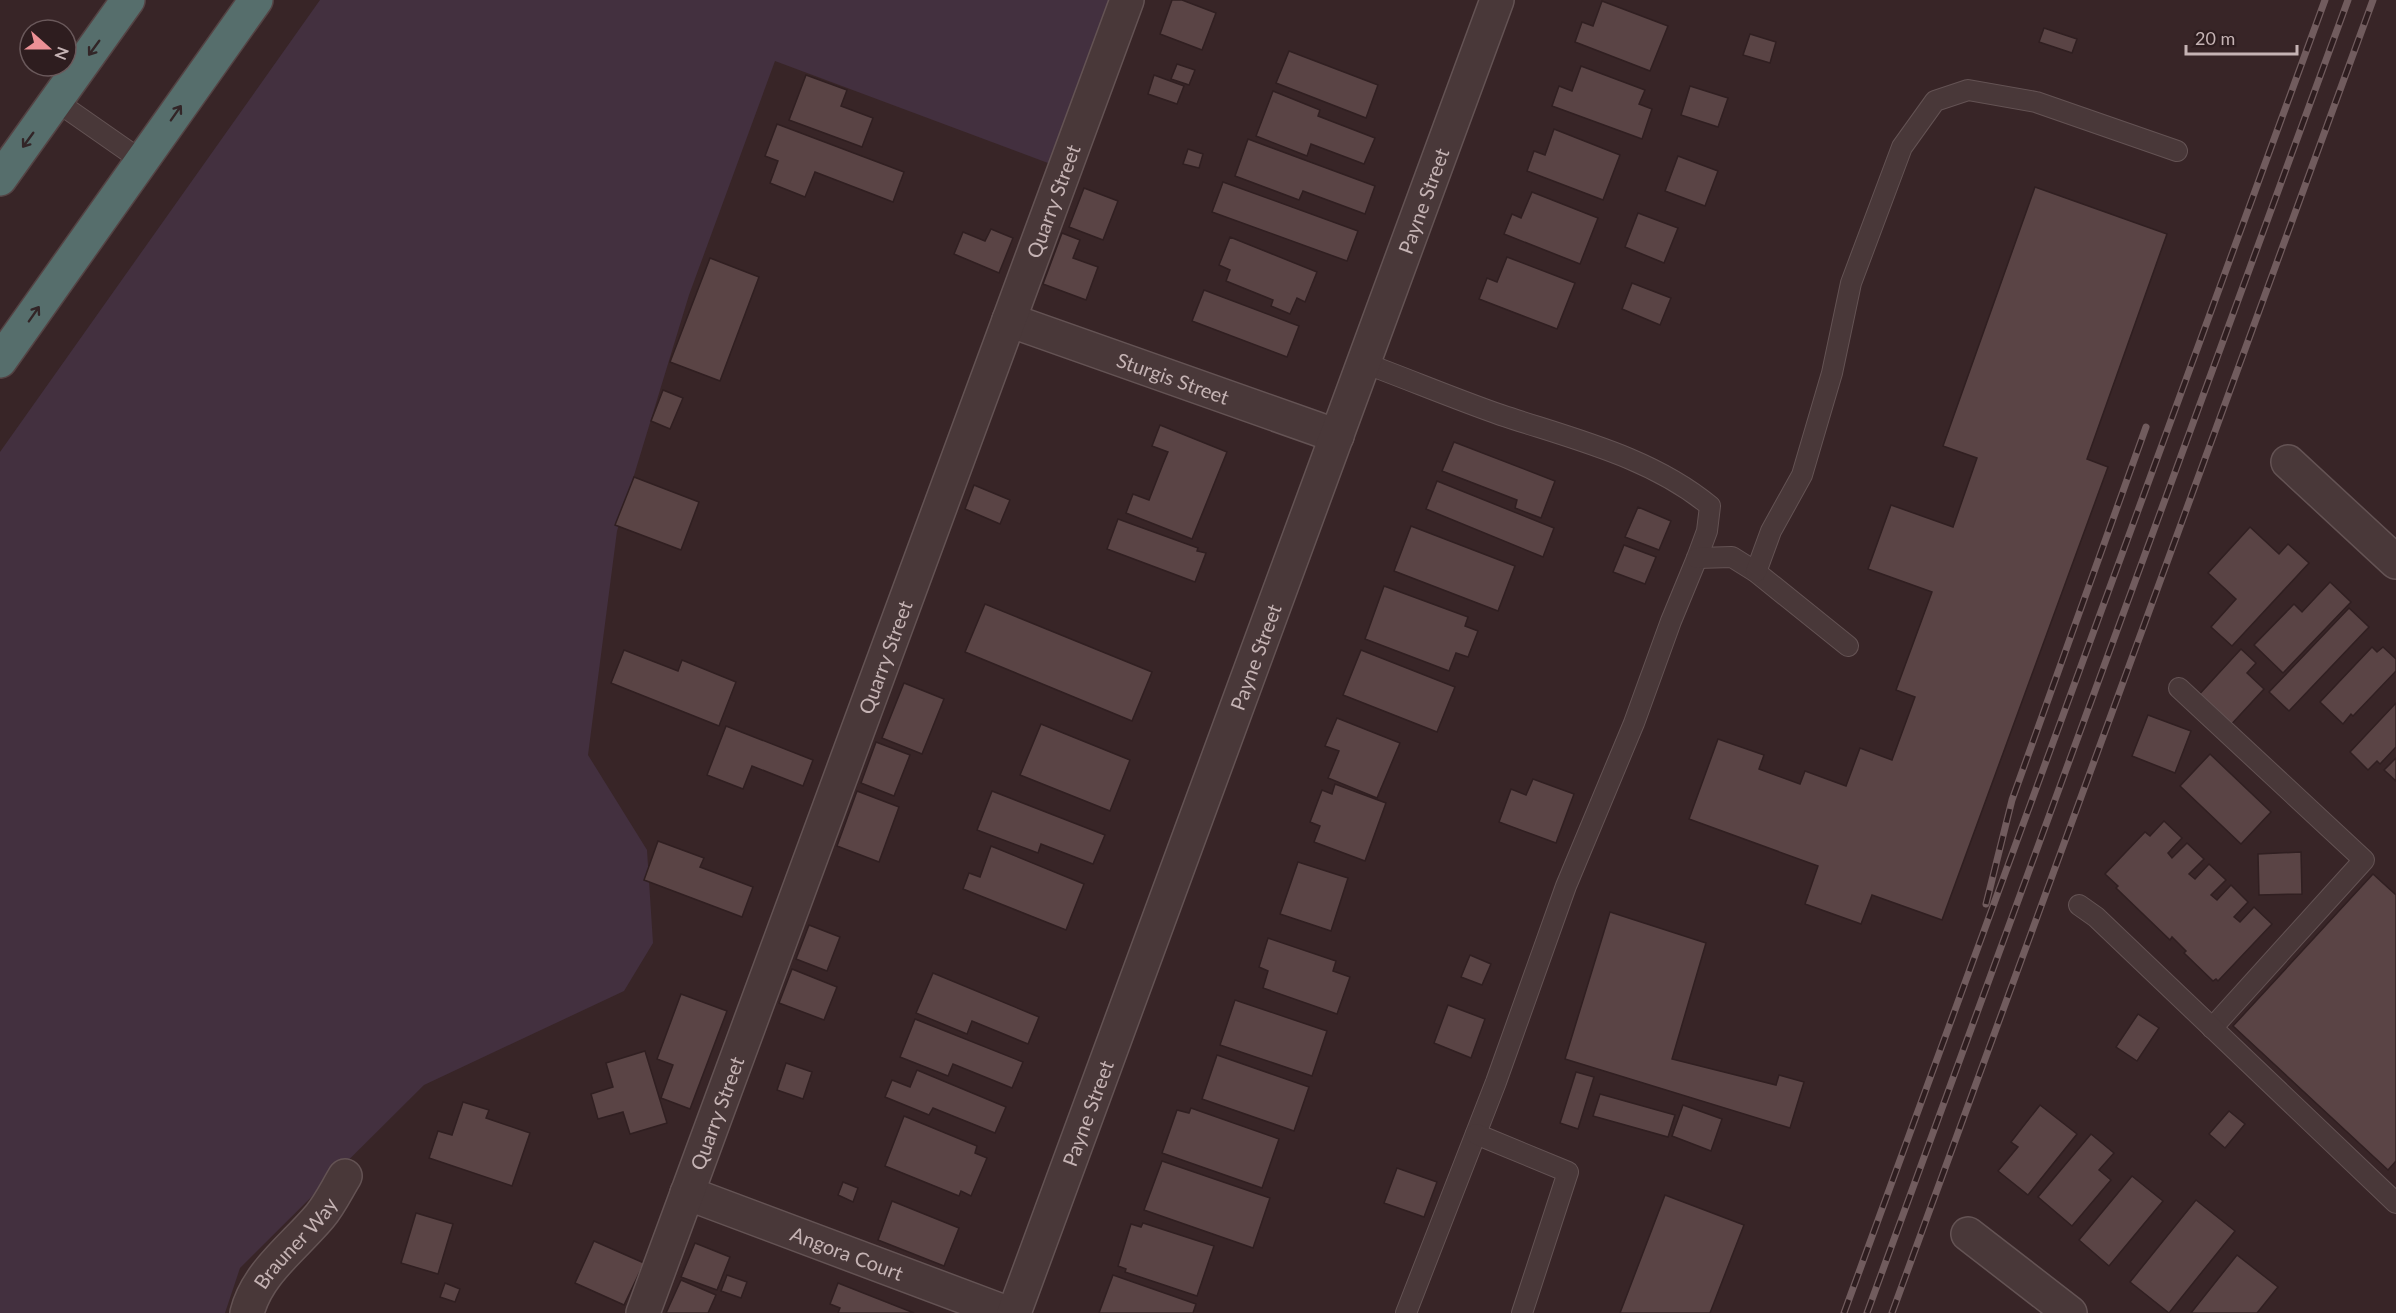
<svg xmlns="http://www.w3.org/2000/svg" width="2396" height="1313" viewBox="0 0 2396 1313" font-family="Lato,sans-serif">
	<style>
		.green { fill: #43303f }
		.building { fill: #5a4445; stroke: #301f21; stroke-width: 1.5 }
		.lines { fill: none; stroke-linecap: round; stroke-linejoin: round }
		.lane-casing { stroke: #645354; stroke-width: 22 }
		.street-casing { stroke: #645354; stroke-width: 36 }
		.highway-casing { stroke: #544344; stroke-width: 36 }
		.lane { stroke: #493839; stroke-width: 20 }
		.street { stroke: #493839; stroke-width: 33 }
		.highway { stroke: #566e6c; stroke-width: 33 }
		.rail-casing { stroke: #715c5e; stroke-width: 7 }
		.rail { stroke: #2e1d1f; stroke-width: 4.5; stroke-dasharray: 14; stroke-linecap: butt }
		.oneway { stroke: #322527 }
		.labels { text-anchor: middle; dominant-baseline: central; stroke-width: 4.5; stroke-linejoin: round; paint-order: stroke }
		.street-label { font-size: 20px; fill: #c5b3b4; stroke: #2e1d1f }
	</style>
	<rect width="100%" height="100%" fill="#382527"/>
	<!-- green -->
	<polygon class="green" points="320,0 1117,0 1056,166 775,61 689,295 617,531 588,755 647,850 653,943 624,991 424,1085 240,1268 225,1313 0,1313 0,452"/>
	<!-- building -->
	<g class="building">
		<polygon points="1172,0 1182,0 1216,13 1202,50 1160,34"/>
		<polygon points="1602,1 1668,26 1650,71 1575,42 1582,22 1593,26"/>
		<polygon points="2044,28 2077,39 2072,53 2039,42"/>
		<polygon points="1750,34 1776,42 1770,63 1743,55"/>
		<polygon points="1289,51 1378,85 1366,118 1276,83"/>
		<polygon points="1177,64 1195,70 1189,85 1171,79"/>
		<polygon points="1581,66 1645,90 1639,104 1652,109 1642,139 1552,106 1559,86 1572,91"/>
		<polygon points="806,75 847,90 841,106 873,118 862,147 789,120"/>
		<polygon points="1154,75 1184,86 1177,104 1148,94"/>
		<polygon points="1690,86 1728,98 1718,127 1681,115"/>
		<polygon points="1273,91 1320,110 1318,116 1375,138 1364,164 1311,144 1307,156 1256,136"/>
		<polygon points="777,124 904,172 893,202 815,172 805,197 770,183 778,161 765,156"/>
		<polygon points="1554,129 1620,155 1603,200 1527,171 1534,151 1545,155"/>
		<polygon points="1248,139 1375,186 1365,214 1303,191 1299,200 1235,176"/>
		<polygon points="1188,149 1203,154 1199,168 1183,164"/>
		<polygon points="1678,156 1718,171 1705,206 1665,191"/>
		<polygon points="1223,182 1358,231 1347,261 1212,212"/>
		<polygon points="2035,187 2167,234 2087,459 2108,467 1942,920 1872,895 1861,924 1805,904 1818,866 1689,819 1718,739 1764,755 1759,769 1800,784 1805,771 1846,786 1860,748 1892,760 1915,697 1896,690 1932,592 1868,569 1891,505 1953,527 1977,458 1943,446"/>
		<polygon points="1084,188 1118,201 1103,240 1069,227"/>
		<polygon points="1532,192 1598,218 1580,264 1504,234 1512,214 1521,218"/>
		<polygon points="1638,213 1678,228 1664,263 1625,247"/>
		<polygon points="991,229 1013,238 999,273 954,254 963,232 985,241"/>
		<polygon points="1062,233 1080,240 1073,258 1098,267 1086,300 1043,284"/>
		<polygon points="1230,237 1317,272 1305,302 1297,298 1290,314 1271,306 1273,300 1226,281 1230,270 1219,265"/>
		<polygon points="1507,257 1575,283 1557,329 1479,299 1487,278 1497,282"/>
		<polygon points="710,258 759,277 720,381 670,362"/>
		<polygon points="1632,283 1671,298 1660,325 1622,309"/>
		<polygon points="1204,290 1299,326 1287,357 1192,321"/>
		<polygon points="663,390 683,398 670,429 651,421"/>
		<polygon points="1160,425 1227,452 1192,539 1126,513 1133,494 1149,500 1163,464 1168,452 1152,446"/>
		<polygon points="1454,442 1555,481 1541,518 1515,508 1517,500 1442,471"/>
		<polygon points="634,477 699,502 681,550 615,525"/>
		<polygon points="1437,481 1554,528 1543,557 1426,509"/>
		<polygon points="974,485 1010,500 1000,524 965,509"/>
		<polygon points="1638,507 1671,521 1659,550 1625,537"/>
		<polygon points="1118,519 1198,548 1197,551 1206,553 1195,582 1107,549"/>
		<polygon points="1411,526 1515,566 1498,611 1394,571"/>
		<polygon points="2250,527 2279,554 2288,544 2309,563 2232,646 2211,627 2236,599 2208,573"/>
		<polygon points="1624,545 1656,557 1645,584 1613,572"/>
		<polygon points="2330,582 2351,602 2283,673 2254,645 2294,604 2302,612"/>
		<polygon points="1384,586 1468,617 1465,626 1478,631 1468,657 1456,653 1449,671 1365,639"/>
		<polygon points="985,604 1152,672 1132,721 965,652"/>
		<polygon points="2349,608 2369,627 2289,711 2269,692"/>
		<polygon points="2372,647 2377,652 2383,647 2396,659 2396,671 2353,716 2351,714 2343,724 2320,702"/>
		<polygon points="2241,649 2256,663 2247,673 2264,689 2227,729 2195,699"/>
		<polygon points="624,650 678,671 682,660 736,682 719,726 611,683"/>
		<polygon points="1361,650 1455,687 1437,732 1343,695"/>
		<polygon points="904,683 944,699 922,754 882,738"/>
		<polygon points="2396,703 2396,747 2380,764 2377,761 2368,770 2350,752"/>
		<polygon points="2148,715 2191,731 2175,773 2132,756"/>
		<polygon points="1337,718 1400,743 1377,798 1328,778 1339,751 1325,746"/>
		<polygon points="1041,724 1130,760 1110,811 1020,775"/>
		<polygon points="726,726 813,760 803,786 752,766 743,789 707,775"/>
		<polygon points="876,742 910,755 894,796 861,783"/>
		<polygon points="2210,754 2271,812 2241,844 2180,786"/>
		<polygon points="2396,758 2396,781 2384,770"/>
		<polygon points="1533,779 1574,794 1556,843 1499,822 1511,789 1526,795"/>
		<polygon points="1335,784 1386,803 1365,861 1314,842 1320,826 1310,822 1322,790 1332,794"/>
		<polygon points="857,791 899,807 879,862 837,846"/>
		<polygon points="992,791 1105,835 1093,864 1041,844 1038,853 977,830"/>
		<polygon points="2164,821 2182,838 2168,853 2172,858 2187,843 2204,859 2189,874 2195,879 2209,864 2226,880 2211,895 2217,900 2231,885 2248,902 2234,917 2240,922 2254,907 2272,924 2218,981 2216,979 2213,981 2184,953 2186,951 2172,937 2170,940 2116,888 2118,886 2105,874 2145,832 2150,836"/>
		<polygon points="658,841 704,858 700,867 753,887 742,917 644,880"/>
		<polygon points="991,846 1084,884 1066,930 963,889 969,873 980,877"/>
		<polygon points="2301,852 2302,894 2259,895 2258,854"/>
		<polygon points="1298,862 1348,878 1331,931 1280,914"/>
		<polygon points="2373,874 2396,895 2396,1161 2388,1170 2233,1026"/>
		<polygon points="1610,912 1706,943 1672,1059 1776,1085 1779,1075 1804,1082 1790,1128 1565,1059"/>
		<polygon points="809,925 840,937 827,971 796,959"/>
		<polygon points="1268,938 1336,961 1333,971 1350,977 1337,1014 1263,988 1268,971 1259,967"/>
		<polygon points="1470,955 1491,964 1482,985 1461,977"/>
		<polygon points="792,969 837,987 824,1020 779,1003"/>
		<polygon points="933,973 1039,1017 1028,1044 972,1021 967,1034 916,1013"/>
		<polygon points="681,994 727,1011 690,1109 661,1098 673,1065 657,1059"/>
		<polygon points="1235,1000 1327,1031 1312,1076 1220,1045"/>
		<polygon points="1448,1005 1485,1019 1471,1058 1434,1043"/>
		<polygon points="2138,1014 2159,1028 2137,1061 2116,1047"/>
		<polygon points="915,1019 1023,1062 1012,1088 953,1064 948,1076 900,1057"/>
		<polygon points="645,1051 667,1123 630,1134 623,1112 598,1119 591,1094 613,1087 606,1063"/>
		<polygon points="1217,1055 1309,1087 1294,1131 1202,1099"/>
		<polygon points="786,1063 812,1072 803,1099 777,1090"/>
		<polygon points="917,1070 1006,1107 995,1133 933,1108 929,1115 885,1097 892,1080 910,1087"/>
		<polygon points="1576,1072 1594,1077 1578,1129 1560,1123"/>
		<polygon points="1600,1094 1675,1115 1668,1137 1593,1116"/>
		<polygon points="463,1102 489,1110 486,1118 530,1133 512,1186 429,1158 438,1131 452,1135"/>
		<polygon points="1683,1105 1722,1119 1711,1151 1672,1136"/>
		<polygon points="2040,1105 2077,1134 2028,1195 1998,1171 2018,1147 2011,1142"/>
		<polygon points="1191,1108 1279,1139 1262,1188 1162,1153 1177,1110 1189,1113"/>
		<polygon points="2229,1111 2245,1124 2225,1148 2209,1134"/>
		<polygon points="904,1116 977,1146 975,1153 987,1158 971,1196 961,1191 959,1196 885,1166"/>
		<polygon points="2091,1134 2114,1153 2099,1170 2111,1180 2072,1226 2038,1197"/>
		<polygon points="1162,1161 1270,1198 1253,1248 1144,1210"/>
		<polygon points="1397,1168 1437,1182 1424,1217 1384,1203"/>
		<polygon points="2132,1176 2163,1201 2109,1266 2079,1240"/>
		<polygon points="843,1182 858,1188 853,1202 838,1195"/>
		<polygon points="1665,1195 1744,1225 1710,1313 1620,1313"/>
		<polygon points="2196,1200 2235,1231 2169,1313 2130,1282"/>
		<polygon points="892,1201 959,1228 944,1266 878,1240"/>
		<polygon points="416,1213 453,1224 438,1274 401,1263"/>
		<polygon points="1143,1223 1214,1246 1197,1296 1125,1272 1126,1269 1118,1266 1131,1224 1141,1227"/>
		<polygon points="594,1241 644,1263 624,1305 575,1283"/>
		<polygon points="695,1243 730,1257 717,1290 681,1277"/>
		<polygon points="2237,1255 2278,1287 2257,1313 2191,1313"/>
		<polygon points="727,1275 747,1282 741,1298 721,1291"/>
		<polygon points="1113,1275 1196,1304 1193,1313 1099,1313"/>
		<polygon points="681,1280 716,1295 708,1313 666,1313"/>
		<polygon points="445,1283 460,1289 455,1302 440,1297"/>
		<polygon points="838,1283 914,1313 838,1313 840,1308 830,1304"/>
	</g>
	<g class="lines">
		<defs>
			<g id="lane">
				<polyline points="56,101 142,161"/>
				<path d="M 1364,363 C 1410,380 1455,399 1501,415 C 1573,439 1651,457 1710,506 L 1707,531 L 1697,558 L 1671,621 L 1634,723 L 1566,886 L 1496,1082 L 1406,1313"/>
				<polyline points="1697,558 1732,557 1756,572 1848,646"/>
				<polyline points="1756,572 1771,531 1802,475 1832,373 1851,283 1902,147 1935,101 1968,90 2036,102 2177,151"/>
				<polyline points="2179,688 2364,860 2212,1028"/>
				<polyline points="2079,905 2096,917 2396,1203"/>
				<polyline points="1476,1134 1568,1172 1522,1313"/>
			</g>
			<g id="street">
				<path id="s1" d="M 1009,320 L 1337,436"/>
				<polyline points="2288,462 2396,562"/>
				<path id="s2" d="M 687,1193 L 1007,1313"/>
				<polyline points="1968,1234 2070,1313"/>
				<path id="s3" d="M 247,1313 C 257,1273 294,1247 320,1216 C 330,1204 337,1189 345,1176"/>
				<path id="s4" d="M 643,1313 L 1127,0"/>
				<path id="s5" d="M 1014,1313 L 1497,0"/>
			</g>
			<g id="highway">
				<polyline points="0,179 128,0"/>
				<polyline points="0,361 256,0"/>
			</g>
		</defs>
		<!-- lane casing -->
		<use href="#lane" class="lane-casing"/>
		<!-- street casing -->
		<use href="#street" class="street-casing"/>
		<!-- highway casing -->
		<use href="#highway" class="highway-casing"/>
		<!-- lane -->
		<use href="#lane" class="lane"/>
		<!-- street -->
		<use href="#street" class="street"/>
		<!-- highway -->
		<use href="#highway" class="highway"/>
		<defs>
			<g id="rail">
				<polyline points="1986,904 2012,800 2146,427"/>
				<polyline points="1844,1313 2325,0"/>
				<polyline points="1867,1313 2348,0"/>
				<polyline points="1892,1313 2373,0"/>
			</g>
		</defs>
		<!-- rail casing -->
		<use href="#rail" class="rail-casing"/>
		<!-- rail -->
		<use href="#rail" class="rail"/>
	</g>
	<!-- one-way arrows -->
	<defs><path id="oneway-shaft" d="M-6 0H5M1.5-3L5.5 0L1.5 3" fill="none" stroke-width="1.6" stroke-linecap="round" stroke-linejoin="round" transform="scale(1.5)"/></defs>
	<g class="oneway">
		<use href="#oneway-shaft" transform="translate(94 48) rotate(126)"/>
		<use href="#oneway-shaft" transform="translate(176 113) rotate(-55)"/>
		<use href="#oneway-shaft" transform="translate(28 140) rotate(126)"/>
		<use href="#oneway-shaft" transform="translate(34 314) rotate(-55)"/>
	</g>
	<g class="labels">
		<!-- street labels -->
		<g class="street-label">
			<text stroke="none"><textPath href="#s5" startOffset="1185">Payne Street</textPath></text>
			<text stroke="none"><textPath href="#s4" startOffset="1185">Quarry Street</textPath></text>
			<text stroke="none"><textPath href="#s1" startOffset="174">Sturgis Street</textPath></text>
			<text stroke="none"><textPath href="#s4" startOffset="699">Quarry Street</textPath></text>
			<text stroke="none"><textPath href="#s5" startOffset="699">Payne Street</textPath></text>
			<text stroke="none"><textPath href="#s4" startOffset="213">Quarry Street</textPath></text>
			<text stroke="none"><textPath href="#s5" startOffset="213">Payne Street</textPath></text>
			<text stroke="none"><textPath href="#s3" startOffset="86">Brauner Way</textPath></text>
			<text stroke="none"><textPath href="#s2" startOffset="171">Angora Court</textPath></text>
		</g>
	</g>
	<!-- north arrow -->
	<g transform="translate(48 48) rotate(111)"><circle r="28" fill="#2e1d1f" stroke="#6a595b" stroke-width="1.5"/>
	<path d="M0-4.5L10 22L0 15L-10 22Z" fill="#ec9196"/>
	<text y="-9" font-size="16" font-weight="bold" text-anchor="middle" fill="#c5b3b4">N</text>
	</g>
	<!-- scale -->
	<path d="M2186 45v9h111v-9" fill="none" stroke="#c5b3b4" stroke-width="3"/>
	<text x="2195" y="45" font-size="18" fill="#c5b3b4" stroke="#2e1d1f" stroke-width="4.5" paint-order="stroke">20 m</text>
</svg>
